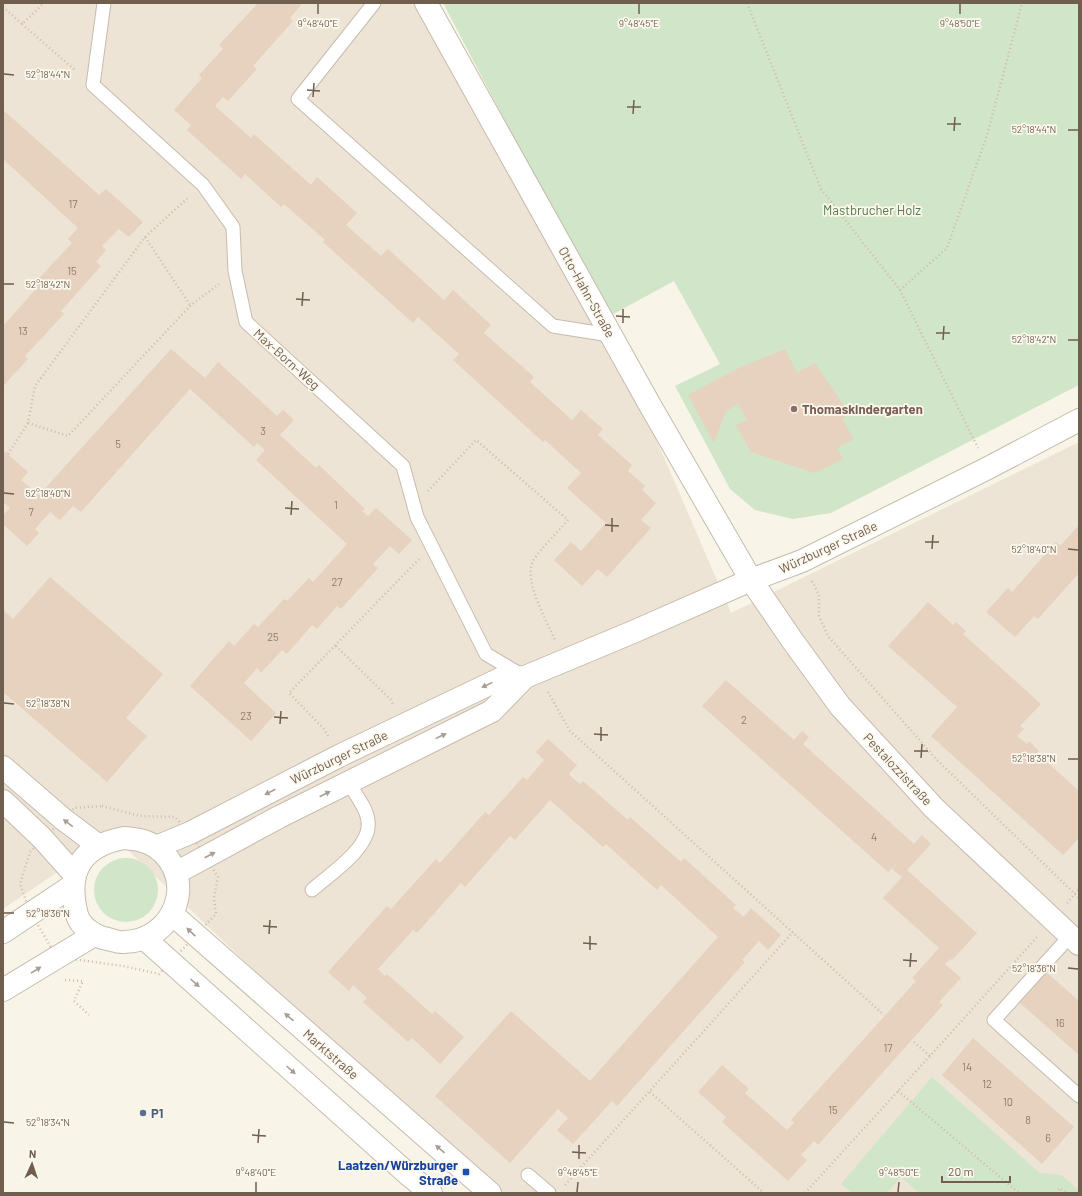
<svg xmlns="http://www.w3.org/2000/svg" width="1082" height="1196" viewBox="0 0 1082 1196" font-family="Barlow,sans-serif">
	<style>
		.residential { fill: #ede4d5 }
		.green { fill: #d1e5c8 }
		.building { fill: #e6d2be }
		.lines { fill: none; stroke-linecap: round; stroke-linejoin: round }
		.service-casing { stroke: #c7bbad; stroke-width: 15 }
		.minor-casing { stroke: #c7bbad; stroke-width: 24 }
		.path { stroke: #d0bba7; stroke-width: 2.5; stroke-dasharray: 1 3; stroke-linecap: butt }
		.service { stroke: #fff; stroke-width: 13 }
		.minor { stroke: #fff; stroke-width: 22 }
		.oneway { fill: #a99e95 }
		.ticks { fill: none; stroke: #705e4f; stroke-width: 1.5 }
		.education-dot { fill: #8d6e63; stroke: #fdf8ee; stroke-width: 1.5 }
		.service-dot { fill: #5c6f8a; stroke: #fdf8ee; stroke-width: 1.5 }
		.transit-dot { fill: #1a4fb4; stroke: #fdf8ee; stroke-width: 1.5 }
		.labels { text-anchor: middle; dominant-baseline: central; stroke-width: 3.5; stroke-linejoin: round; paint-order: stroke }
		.number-label { font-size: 11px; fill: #8e7b6b }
		.park-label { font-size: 13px; fill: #557a4c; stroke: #fdf8ee }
		.street-label { font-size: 13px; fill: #705e4f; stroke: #fdf8ee }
		.education-label { font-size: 13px; font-weight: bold; fill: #785e54; stroke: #fdf8ee; text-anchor: start }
		.service-label { font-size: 13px; font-weight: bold; fill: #4e5e75; stroke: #fdf8ee; text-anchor: start }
		.transit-label { font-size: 13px; font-weight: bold; fill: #164399; stroke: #fdf8ee; text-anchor: end }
		.ticks-label { font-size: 10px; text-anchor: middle; fill: #705e4f; stroke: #fdf8ee; stroke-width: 3.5; stroke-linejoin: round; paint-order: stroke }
	</style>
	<rect width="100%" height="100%" fill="#f9f4e8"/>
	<!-- residential -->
	<polygon class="residential" points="3,3 433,3 641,404 731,613 1079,442 1079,1193 491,1193 452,1159 112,835 3,909"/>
	<!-- green -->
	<g class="green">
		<polygon points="443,3 1079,3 1079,385 831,513 793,519 755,510 730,489 675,386 720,364 674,281 608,317"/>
		<circle cx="126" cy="890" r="32"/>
		<polygon points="932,1077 1040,1173 1061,1175 1079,1190 1079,1193 919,1193 901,1177 887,1193 852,1193 841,1184"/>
	</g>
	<!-- building -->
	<g class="building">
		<polygon points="258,3 299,3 301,5 290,18 293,21 253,66 257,69 228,101 223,97 215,106 251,138 254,134 311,185 317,177 357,213 346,225 381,256 388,249 444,300 453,290 491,325 484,333 534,377 530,382 572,420 581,410 603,429 598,435 632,465 628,471 645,486 642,490 656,503 641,520 651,528 607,577 598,569 582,586 554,560 571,542 581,551 606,523 567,488 581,473 545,440 543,442 453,360 459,354 418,317 413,323 323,242 325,240 284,204 281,207 245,174 241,179 187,130 191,125 174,110 202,78 199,75 223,49 219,45"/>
		<polygon points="3,110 99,195 106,189 143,222 129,237 119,229 102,246 106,250 96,262 101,266 61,311 64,314 25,356 28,359 3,386 3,326 35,290 31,287 72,243 68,239 78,228 3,159"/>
		<polygon points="171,349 205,378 218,362 277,416 283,410 294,420 280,435 316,468 319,465 365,509 362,511 368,516 376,508 412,540 399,554 390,546 373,564 378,568 341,609 337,606 317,629 312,625 287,654 282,650 261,673 257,668 244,683 276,713 251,741 190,686 229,641 234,646 254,624 258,627 284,599 287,601 309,578 313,582 347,544 256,460 265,450 257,443 254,447 190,389 81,512 73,506 60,520 50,512 35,529 39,533 27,546 3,524 3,515 10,508 3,502 3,450 28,472 21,480 39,495"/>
		<polygon points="785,349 797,373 815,363 849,413 842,419 854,439 837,448 843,459 814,473 751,452 736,425 747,420 738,404 726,411 714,443 688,395 737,369"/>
		<polygon points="1079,525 1079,573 1038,619 1034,616 1015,637 986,612 1008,588 1012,592 1056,542 1060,546"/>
		<polygon points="50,577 163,674 126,718 147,736 107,782 3,692 3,610 13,619"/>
		<polygon points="928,602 953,625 956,622 966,631 963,634 1041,704 1020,726 1024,729 1017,736 1027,744 1029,741 1039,751 1037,753 1079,791 1079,838 1063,855 931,736 957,707 888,646"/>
		<polygon points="726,680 794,740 802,731 809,737 803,744 914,844 922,835 931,844 907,870 977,933 952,960 950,959 945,964 961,978 939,1002 943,1005 818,1145 814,1141 801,1155 807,1160 788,1181 722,1122 726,1117 698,1092 722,1065 749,1089 745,1093 787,1130 794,1123 791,1120 916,981 912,978 939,948 883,898 902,877 892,869 899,861 888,872 702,706"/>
		<polygon points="548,739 577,765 569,774 575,780 580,784 583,781 628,820 630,817 681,862 684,858 736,905 733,908 744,917 751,908 781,935 768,950 759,941 742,960 745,962 617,1106 612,1101 573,1144 557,1130 568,1118 558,1109 510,1163 435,1096 511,1011 590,1081 718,937 661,885 657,890 606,844 603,847 550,800 515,840 510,836 465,887 461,883 417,933 413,930 378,969 385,976 387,974 432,1014 435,1011 464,1037 440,1064 412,1038 408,1042 363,1002 367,998 353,985 349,991 328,972 387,906 391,909 436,859 440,863 485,812 489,815 523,777 527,780 544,760 536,752"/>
		<polygon points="1046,972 1079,1001 1079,1055 1019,1002"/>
		<polygon points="973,1038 1074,1127 1042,1164 942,1075"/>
	</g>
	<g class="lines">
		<defs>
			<g id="service">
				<polyline points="104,3 93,85 203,185 233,227 235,271 246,322 403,466 417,517 486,654 523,676"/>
				<polyline points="374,3 298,99 553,326 610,335"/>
				<path d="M 312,890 C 330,874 372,847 368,821 C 367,808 355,794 348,782"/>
				<polyline points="1070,936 994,1020 1079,1096"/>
				<polyline points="528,1175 549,1193"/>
			</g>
			<g id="minor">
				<polyline points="426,3 651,407 751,580 792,640 840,706 934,808 1079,944"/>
				<polyline points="3,767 63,819 99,846"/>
				<polyline points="3,801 42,838 74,874"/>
				<path d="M 124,838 C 135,839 146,840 156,847 C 199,878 175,941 124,942 C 118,943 110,939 103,938 C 93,935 80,926 77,915 C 66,873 80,846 124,838 Z"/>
				<polyline points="156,847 190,833 339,756 502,678 525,677 633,632 751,580 802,561 988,468 1079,420"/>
				<polyline points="176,873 279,817 492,711 525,677"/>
				<polyline points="172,914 490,1193"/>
				<polyline points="3,932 72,886"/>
				<polyline points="145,939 410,1176 431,1193"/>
				<polyline points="3,990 94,935"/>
			</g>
		</defs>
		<!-- service casing -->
		<use href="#service" class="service-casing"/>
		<!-- minor casing -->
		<use href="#minor" class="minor-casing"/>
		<!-- path -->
		<g class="path">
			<polyline points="747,3 821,189 900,290 978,448"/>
			<polyline points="3,7 22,24 44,3"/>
			<polyline points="22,24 76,71"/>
			<polyline points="145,237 190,305"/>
			<polyline points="900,290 947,248 988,132 1022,3"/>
			<polyline points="28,423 68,436 191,305 219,284"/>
			<polyline points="8,454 28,423 35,386 145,237 189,197"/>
			<path d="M 428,491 L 476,440 L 568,520 C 559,531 540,549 533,561 C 523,581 547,621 555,640"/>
			<polyline points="812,581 819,595 819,616 828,636 936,759 1079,898"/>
			<polyline points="336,646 391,700 393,705"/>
			<polyline points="548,692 570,731 884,1015"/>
			<polyline points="328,736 324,729 289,693 419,559"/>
			<polygon points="102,806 140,816 175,817 190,833 218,877 214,898 216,914 159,974 123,966 57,957 30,912 20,884 30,852 74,808"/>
			<polyline points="1067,903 1079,889"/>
			<polyline points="65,980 83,981 74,1001 89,1015"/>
			<polyline points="914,1042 930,1056 1038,936"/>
			<polyline points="898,1091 1019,1193"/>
			<polyline points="650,1092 764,1193"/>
			<polyline points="565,1185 793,932"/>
			<polyline points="805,1193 930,1056"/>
			<polyline points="1056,1193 1060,1188 1066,1193"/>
		</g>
		<!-- service -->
		<use href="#service" class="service"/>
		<!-- minor -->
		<use href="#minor" class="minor"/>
	</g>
	<!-- one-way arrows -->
	<defs><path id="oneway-solid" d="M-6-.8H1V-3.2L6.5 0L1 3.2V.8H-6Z"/></defs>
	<g class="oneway">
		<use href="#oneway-solid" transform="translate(487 685) rotate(154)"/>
		<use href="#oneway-solid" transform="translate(441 736) rotate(-26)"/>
		<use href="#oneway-solid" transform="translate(270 792) rotate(153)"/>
		<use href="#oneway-solid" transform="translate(325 794) rotate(-27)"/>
		<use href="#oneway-solid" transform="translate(68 823) rotate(-143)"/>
		<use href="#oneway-solid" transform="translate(210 855) rotate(-28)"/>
		<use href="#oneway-solid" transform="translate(191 932) rotate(-137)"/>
		<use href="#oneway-solid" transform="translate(36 970) rotate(-32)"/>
		<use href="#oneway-solid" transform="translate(195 983) rotate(42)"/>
		<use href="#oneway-solid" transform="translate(289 1017) rotate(-139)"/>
		<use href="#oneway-solid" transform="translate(291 1070) rotate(42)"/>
		<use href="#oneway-solid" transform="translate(440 1149) rotate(-139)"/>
	</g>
	<!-- ticks -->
	<path class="ticks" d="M 318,14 L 318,4M 639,14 L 639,4M 960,14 L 960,4M 4,74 L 14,75M 307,90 L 320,91M 313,97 L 314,83M 627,107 L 641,107M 633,114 L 634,100M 947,124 L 961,124M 1068,130 L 1078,130M 954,131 L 955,117M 4,284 L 14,284M 296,299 L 310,300M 302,306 L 303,292M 616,316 L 630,317M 623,323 L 623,309M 936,333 L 950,333M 943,340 L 944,326M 1068,340 L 1078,340M 4,493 L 14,494M 285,508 L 299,509M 291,515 L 292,501M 605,525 L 619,526M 612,532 L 612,518M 925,542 L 939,542M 932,549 L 933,535M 1068,549 L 1078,550M 4,703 L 14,704M 274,717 L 288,718M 280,724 L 281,711M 594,734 L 608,735M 601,741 L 601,727M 914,751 L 928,751M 921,758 L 922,744M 1068,759 L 1078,759M 4,913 L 14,913M 263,926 L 277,927M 269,934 L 270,920M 583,943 L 597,944M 590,950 L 590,936M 903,960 L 917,961M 910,967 L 911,953M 1068,968 L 1078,969M 4,1122 L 14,1123M 252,1135 L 266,1136M 258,1143 L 259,1129M 572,1152 L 586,1153M 579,1159 L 579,1145M 256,1192 L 256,1182M 577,1192 L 578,1182M 898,1192 L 899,1182"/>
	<!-- markers -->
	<circle class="education-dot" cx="794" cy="409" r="4"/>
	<circle class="service-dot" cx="143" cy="1113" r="4"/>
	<rect class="transit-dot" x="462" y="1168" width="8" height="8" rx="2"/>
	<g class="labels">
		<!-- number labels -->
		<g class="number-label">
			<text x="73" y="203">17</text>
			<text x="72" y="270">15</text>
			<text x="23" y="330">13</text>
			<text x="263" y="430">3</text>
			<text x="118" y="443">5</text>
			<text x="336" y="504">1</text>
			<text x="31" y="511">7</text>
			<text x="337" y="581">27</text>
			<text x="273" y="636">25</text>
			<text x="246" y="715">23</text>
			<text x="744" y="719">2</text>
			<text x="874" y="836">4</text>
			<text x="1060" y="1022">16</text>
			<text x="888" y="1047">17</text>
			<text x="967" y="1066">14</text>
			<text x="987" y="1083">12</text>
			<text x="1008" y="1101">10</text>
			<text x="833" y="1109">15</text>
			<text x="1028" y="1119">8</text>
			<text x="1048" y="1137">6</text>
		</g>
		<!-- park labels -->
		<g class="park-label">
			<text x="872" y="210">Mastbrucher Holz</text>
		</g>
		<!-- street labels -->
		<g class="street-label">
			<text transform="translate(587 292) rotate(61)">Otto-Hahn-Straße</text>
			<text transform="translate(287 359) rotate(42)">Max-Born-Weg</text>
			<text transform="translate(828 547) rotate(-25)">Würzburger Straße</text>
			<text transform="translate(339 757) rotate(-26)">Würzburger Straße</text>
			<text transform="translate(898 769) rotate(47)">Pestalozzistraße</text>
			<text transform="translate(331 1054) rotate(41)">Marktstraße</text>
		</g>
		<!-- education labels -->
		<g class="education-label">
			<text x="802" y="409">Thomaskindergarten</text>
		</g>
		<!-- service labels -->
		<g class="service-label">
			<text x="151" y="1113">P1</text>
		</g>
		<!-- transit labels -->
		<g class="transit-label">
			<text x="458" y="1165">Laatzen/Würzburger<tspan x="458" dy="15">Straße</tspan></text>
		</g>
	</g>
	<g class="ticks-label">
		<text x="318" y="27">9°48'40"E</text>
		<text x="639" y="27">9°48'45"E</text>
		<text x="960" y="27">9°48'50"E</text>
		<text x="48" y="78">52°18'44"N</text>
		<text x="1034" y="133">52°18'44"N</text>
		<text x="48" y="288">52°18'42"N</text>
		<text x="1034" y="343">52°18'42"N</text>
		<text x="48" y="497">52°18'40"N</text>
		<text x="1034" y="553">52°18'40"N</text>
		<text x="48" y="707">52°18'38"N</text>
		<text x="1034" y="762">52°18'38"N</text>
		<text x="48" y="917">52°18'36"N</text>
		<text x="1034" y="972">52°18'36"N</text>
		<text x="48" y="1126">52°18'34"N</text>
		<text x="256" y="1176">9°48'40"E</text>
		<text x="578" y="1176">9°48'45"E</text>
		<text x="899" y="1176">9°48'50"E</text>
	</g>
	<!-- border -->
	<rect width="1082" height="1196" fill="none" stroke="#705e4f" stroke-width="8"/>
	<!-- north arrow -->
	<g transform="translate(32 1164) rotate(3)" stroke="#fdf8ee" stroke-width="3" paint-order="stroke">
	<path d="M0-3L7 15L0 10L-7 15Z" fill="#705e4f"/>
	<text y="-6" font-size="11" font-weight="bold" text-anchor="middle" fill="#705e4f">N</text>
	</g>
	<!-- scale -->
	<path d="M942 1176v6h68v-6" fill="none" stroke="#705e4f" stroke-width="2"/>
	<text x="948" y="1176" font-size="12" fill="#705e4f" stroke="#fdf8ee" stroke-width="3" paint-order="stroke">20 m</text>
</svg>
